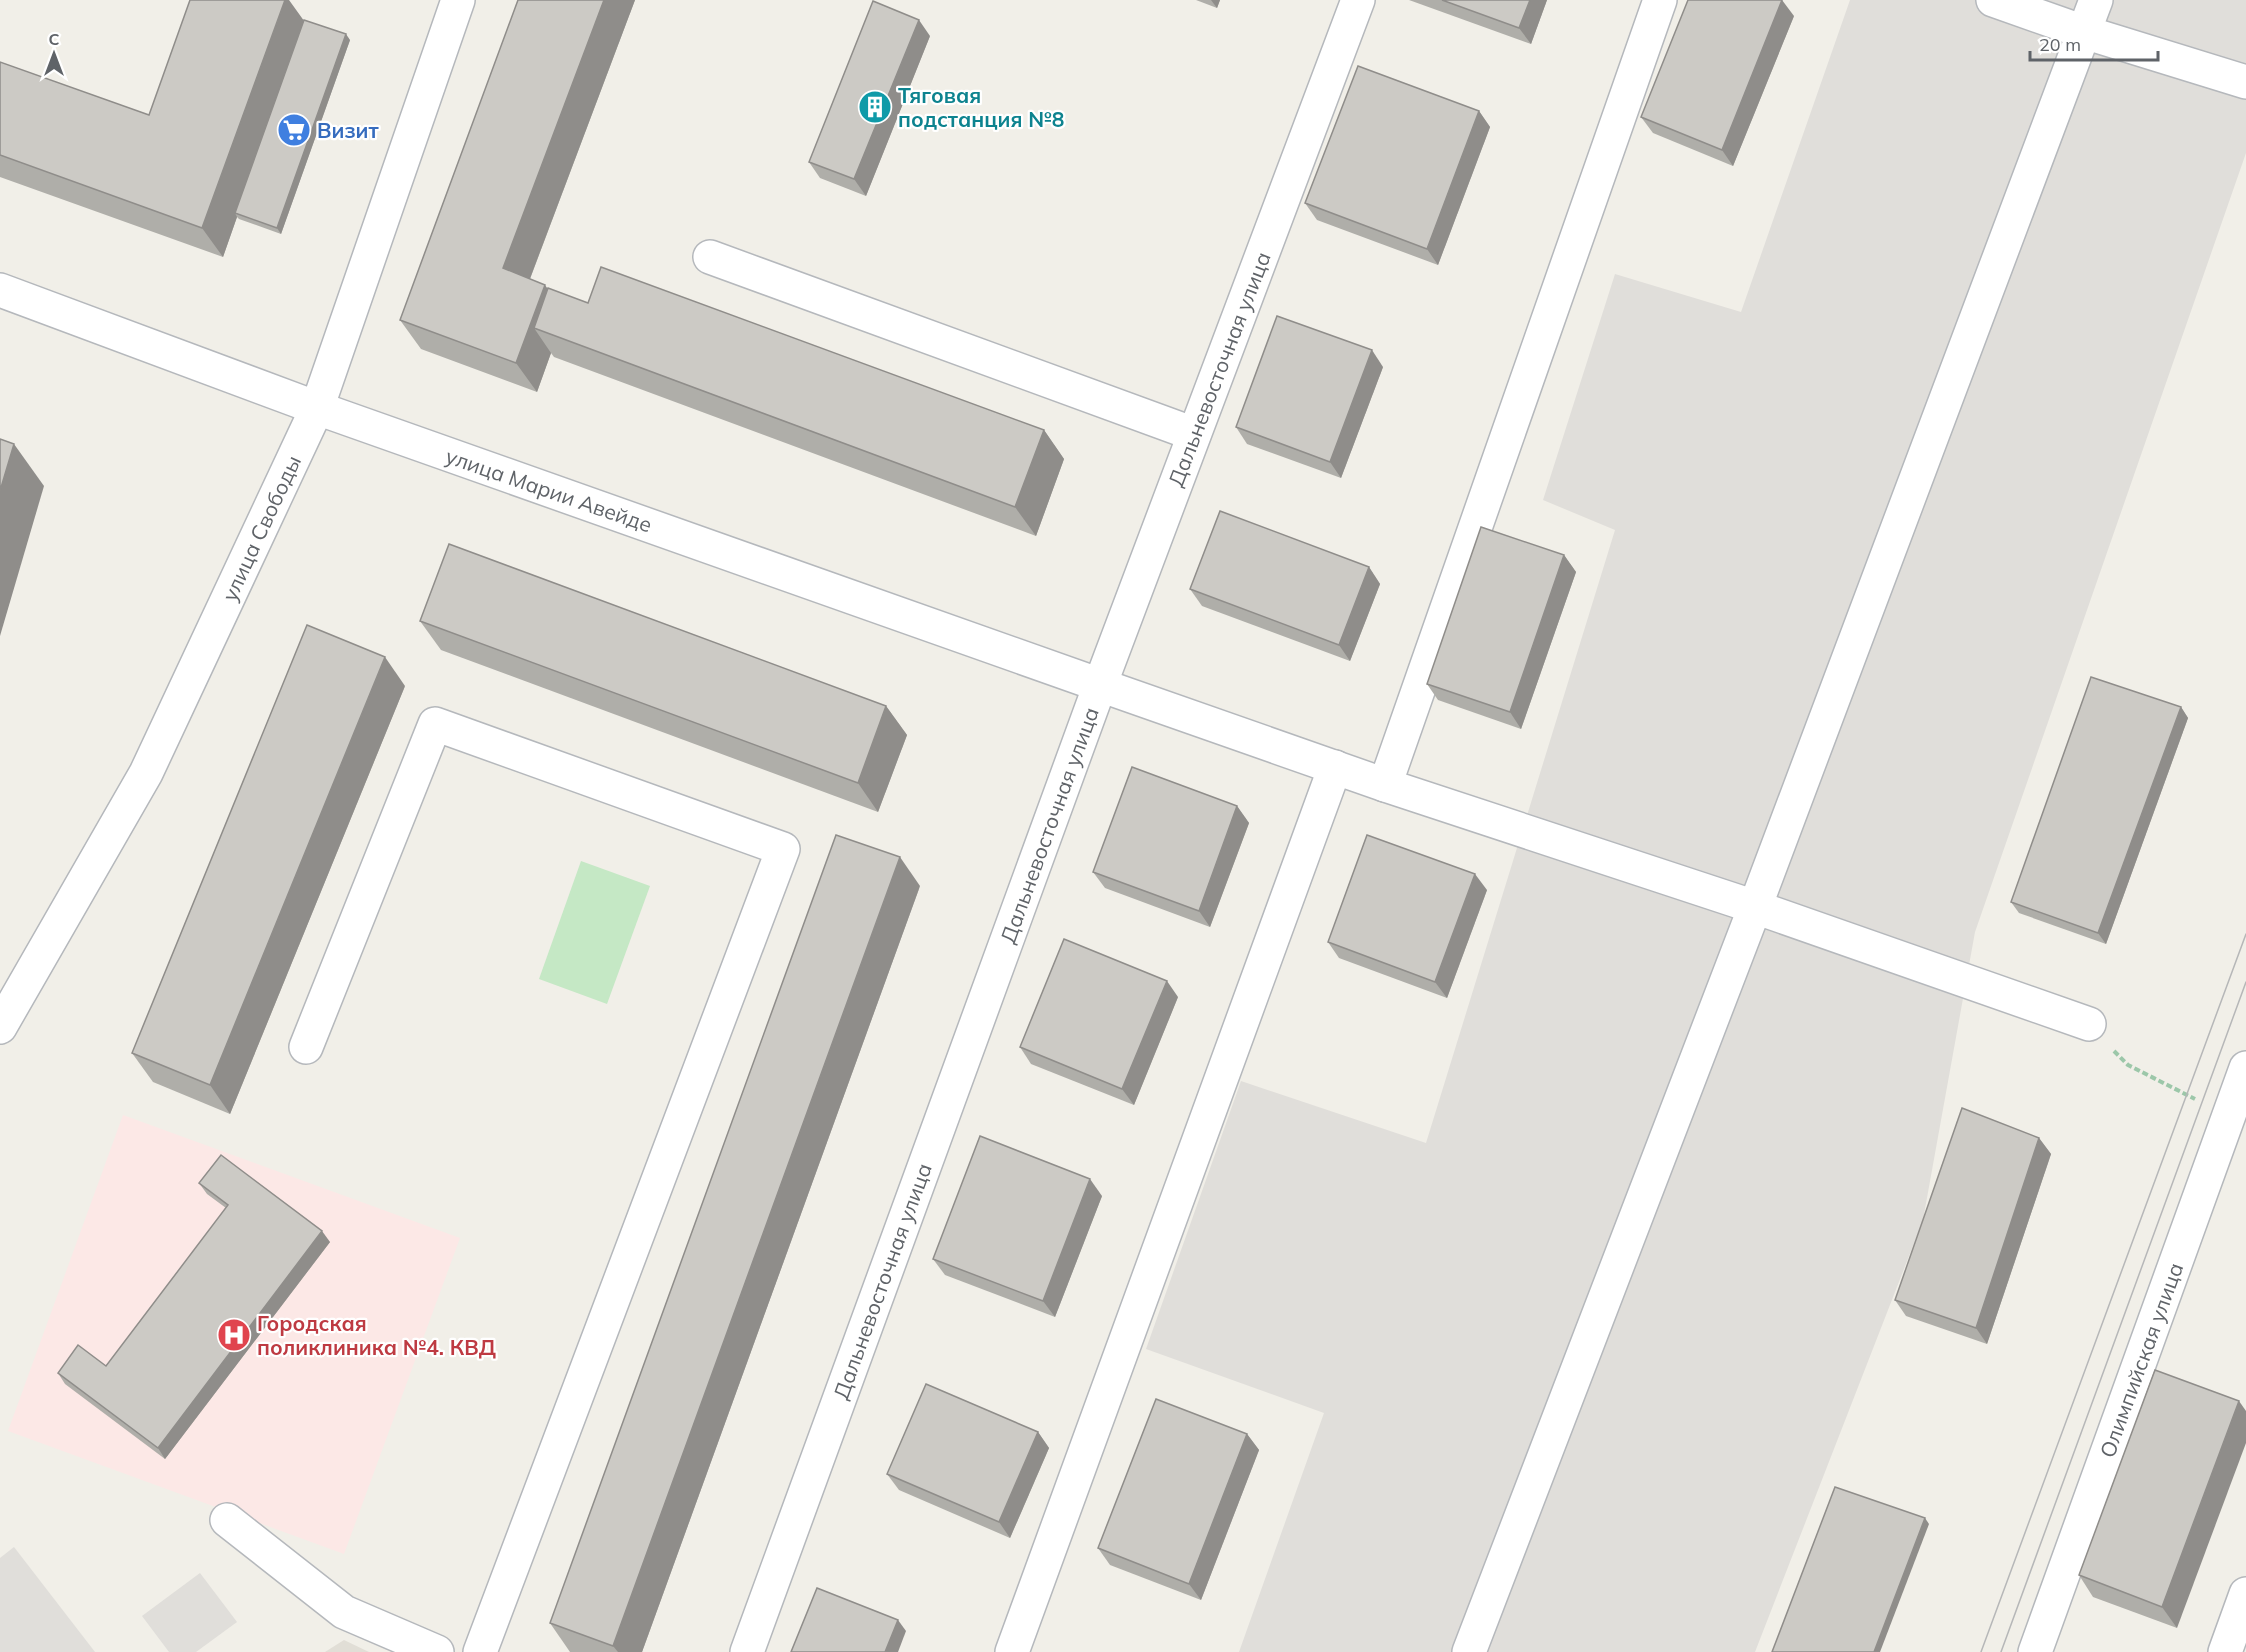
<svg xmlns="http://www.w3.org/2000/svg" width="2246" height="1652" viewBox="0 0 2246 1652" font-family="Mulish,sans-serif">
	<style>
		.industrial { fill: #e0deda }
		.education { fill: #e1ded6 }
		.medical { fill: #fce8e6 }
		.green { fill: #c5e8c5 }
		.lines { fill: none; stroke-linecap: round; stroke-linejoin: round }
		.minor-casing { stroke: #b5b8bc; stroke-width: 36 }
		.path { stroke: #9cc7a9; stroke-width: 4; stroke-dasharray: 6 3; stroke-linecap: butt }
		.minor { stroke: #fff; stroke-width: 33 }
		.tram { stroke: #b6b7b8; stroke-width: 1.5 }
		.wall { fill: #afaea9 }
		.shaded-wall { fill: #8f8d8a }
		.building { fill: #cccac5; stroke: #8f8d8a; stroke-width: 1.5 }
		.labels { text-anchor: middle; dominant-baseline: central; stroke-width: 4.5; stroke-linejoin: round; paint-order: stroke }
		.culture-label { font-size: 21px; font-weight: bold; fill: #0d838f; stroke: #fff; text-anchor: start }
		.shop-label { font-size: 21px; font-weight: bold; fill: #366cbe; stroke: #fff; text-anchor: start }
		.street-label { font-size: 21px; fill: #5f6368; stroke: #fff }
		.health-label { font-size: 21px; font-weight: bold; fill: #be3a42; stroke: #fff; text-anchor: start }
	</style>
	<rect width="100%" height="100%" fill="#f1efe8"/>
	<!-- industrial -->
	<g class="industrial">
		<polygon points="1850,0 2246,0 2246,153 1975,932 1923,1220 1755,1652 1239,1652 1324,1413 1146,1349 1241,1081 1426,1143 1615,530 1543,500 1615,274 1741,312"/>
		<polygon points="14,1547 95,1652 0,1652 0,1558"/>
		<polygon points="200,1573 237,1622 196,1652 169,1652 142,1616"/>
	</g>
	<!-- education -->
	<polygon class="education" points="344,1640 369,1652 325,1652"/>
	<!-- medical -->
	<polygon class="medical" points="123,1115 460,1238 344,1554 8,1431"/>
	<!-- green -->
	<polygon class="green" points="581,861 650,886 607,1004 539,979"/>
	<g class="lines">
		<defs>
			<g id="minor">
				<polyline points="1993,0 2084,32 2246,82"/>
				<polyline points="710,257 1194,434"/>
				<polyline points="0,290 317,408 1100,685 1385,785 1755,907 2089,1024"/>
				<polyline points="1385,785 1660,0"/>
				<polyline points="0,1027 146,773 317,408 458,0"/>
				<polyline points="306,1047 435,724 783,849 480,1652"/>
				<polyline points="227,1520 344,1612 437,1652"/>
				<polyline points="747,1652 1100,685 1358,0"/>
				<polyline points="1012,1652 1335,767"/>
				<polyline points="1469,1652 1755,907 2096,0"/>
				<polyline points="2035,1652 2246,1068"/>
				<polyline points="2225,1652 2246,1594"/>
			</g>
		</defs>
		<!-- minor casing -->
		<use href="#minor" class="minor-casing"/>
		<!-- path -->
		<polyline class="path" points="2114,1051 2128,1065 2195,1099"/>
		<!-- minor -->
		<use href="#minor" class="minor"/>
		<!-- tram -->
		<g class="tram">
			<polyline points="1981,1652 2246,934"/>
			<polyline points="2001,1652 2246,982"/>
		</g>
	</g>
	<!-- wall -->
	<g class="wall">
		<polygon points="518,0 635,0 530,279 548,289 588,303 1044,430 1064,459 1036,536 554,357 551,353 537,392 421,349 400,320"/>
		<polygon points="1196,0 1220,0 1217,8"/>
		<polygon points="1409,0 1547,0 1531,44"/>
		<polygon points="1794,16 1733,166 1653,133 1641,117"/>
		<polygon points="303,20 350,40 281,234 239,219 237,217 223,257 0,177 0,62 149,115"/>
		<polygon points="930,36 866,196 820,178 809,162"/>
		<polygon points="1479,111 1490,127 1438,265 1317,220 1305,203"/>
		<polygon points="1383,367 1341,478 1247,444 1236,427"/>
		<polygon points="1564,555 1576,572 1521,729 1438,700 1427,684"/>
		<polygon points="1369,567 1380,584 1350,661 1202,606 1190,589"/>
		<polygon points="420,621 886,706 907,735 878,812 441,650"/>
		<polygon points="405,686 230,1114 153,1082 132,1053"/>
		<polygon points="2181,707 2188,718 2106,944 2019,913 2011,902"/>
		<polygon points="1237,806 1249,823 1210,927 1105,888 1093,872"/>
		<polygon points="920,886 642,1652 570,1652 550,1623"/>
		<polygon points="1487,890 1447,998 1339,958 1328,942"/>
		<polygon points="1178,997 1134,1105 1031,1064 1020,1047"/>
		<polygon points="2039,1138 2051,1154 1987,1344 1906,1316 1895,1300"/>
		<polygon points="199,1183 330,1242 165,1459 65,1384 58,1373 106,1366 226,1208 207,1194"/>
		<polygon points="1102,1196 1055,1317 945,1275 933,1259"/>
		<polygon points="2155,1370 2177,1628 2093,1597 2079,1575"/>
		<polygon points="1038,1432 1049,1448 1010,1538 899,1490 887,1474"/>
		<polygon points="1247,1434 1259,1450 1201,1600 1110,1565 1098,1548"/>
	</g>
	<!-- shaded-wall -->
	<g class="shaded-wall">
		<polygon points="285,0 289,0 307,25 235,213 237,217 223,257 202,228"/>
		<polygon points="604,0 635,0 523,297 503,268"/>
		<polygon points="1211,0 1220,0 1217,8"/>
		<polygon points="1530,0 1547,0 1531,44 1519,28"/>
		<polygon points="1782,0 1794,16 1733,166 1722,150"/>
		<polygon points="919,20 930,36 866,196 854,179"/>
		<polygon points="346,34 350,40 281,234 277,228"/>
		<polygon points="1479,111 1490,127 1438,265 1427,249"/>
		<polygon points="545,285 565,314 534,328 551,353 537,392 516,363"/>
		<polygon points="1372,350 1383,367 1341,478 1330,462"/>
		<polygon points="1044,430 1064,459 1036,536 1015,507"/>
		<polygon points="14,444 44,486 0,636 0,491"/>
		<polygon points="1564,555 1576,572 1521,729 1510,712"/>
		<polygon points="1369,567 1380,584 1350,661 1339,645"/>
		<polygon points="385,657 405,686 230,1114 210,1085"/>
		<polygon points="886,706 907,735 878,812 858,783"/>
		<polygon points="2181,707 2188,718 2106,944 2098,933"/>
		<polygon points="1237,806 1249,823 1210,927 1199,911"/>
		<polygon points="900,857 920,886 642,1652 618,1652 613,1646"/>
		<polygon points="1475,874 1487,890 1447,998 1435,982"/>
		<polygon points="1167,981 1178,997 1134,1105 1122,1089"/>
		<polygon points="2039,1138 2051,1154 1987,1344 1976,1328"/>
		<polygon points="1090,1179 1102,1196 1055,1317 1043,1301"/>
		<polygon points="322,1231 330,1242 165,1459 158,1448"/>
		<polygon points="2239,1401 2246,1411 2246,1443 2177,1628 2162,1607"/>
		<polygon points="1038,1432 1049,1448 1010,1538 999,1522"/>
		<polygon points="1247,1434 1259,1450 1201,1600 1189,1584"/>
		<polygon points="1925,1518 1929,1524 1880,1652 1874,1652"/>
		<polygon points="898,1620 906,1631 898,1652 885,1652"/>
	</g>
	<!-- building -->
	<g class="building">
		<polygon points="190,0 285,0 202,228 0,155 0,62 149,115"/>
		<polygon points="518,0 604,0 503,268 545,285 516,363 400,320"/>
		<polygon points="1442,0 1530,0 1519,28"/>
		<polygon points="1688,0 1782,0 1722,150 1641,117"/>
		<polygon points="873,1 919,20 854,179 809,162"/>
		<polygon points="304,20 346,34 277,228 235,213"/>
		<polygon points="1358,66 1479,111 1427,249 1305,203"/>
		<polygon points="601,267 1044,430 1015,507 534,328 548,288 588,303"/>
		<polygon points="1277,316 1372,350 1330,462 1236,427"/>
		<polygon points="0,439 14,444 0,491"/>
		<polygon points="1220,511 1369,567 1339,645 1190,589"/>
		<polygon points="1481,527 1564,555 1510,712 1427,684"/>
		<polygon points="449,544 886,706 858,783 420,621"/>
		<polygon points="307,625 385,657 210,1085 132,1053"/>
		<polygon points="2091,677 2181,707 2098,933 2011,902"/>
		<polygon points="1132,767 1237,806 1199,911 1093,872"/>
		<polygon points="836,835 900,857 613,1646 550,1623"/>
		<polygon points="1367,835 1475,874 1435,982 1328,942"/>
		<polygon points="1064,939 1167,981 1122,1089 1020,1047"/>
		<polygon points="1962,1108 2039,1138 1976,1328 1895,1300"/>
		<polygon points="980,1136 1090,1179 1043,1301 933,1259"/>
		<polygon points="221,1155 322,1231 158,1448 58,1373 78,1345 106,1366 228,1205 199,1183"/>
		<polygon points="2155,1370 2239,1401 2162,1607 2079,1575"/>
		<polygon points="926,1384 1038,1432 999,1522 887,1474"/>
		<polygon points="1156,1399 1247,1434 1189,1584 1098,1548"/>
		<polygon points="1835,1487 1925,1518 1874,1652 1772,1652"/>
		<polygon points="817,1588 898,1620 885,1652 791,1652"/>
	</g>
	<!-- icons -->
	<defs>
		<symbol id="building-disc" viewBox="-11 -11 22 22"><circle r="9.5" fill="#0f9aa8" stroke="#fff"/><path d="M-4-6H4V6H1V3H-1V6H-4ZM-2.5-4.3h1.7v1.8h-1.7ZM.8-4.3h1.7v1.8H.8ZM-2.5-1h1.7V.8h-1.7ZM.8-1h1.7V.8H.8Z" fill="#fff"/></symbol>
		<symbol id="supermarket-disc" viewBox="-11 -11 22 22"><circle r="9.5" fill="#3f7fe0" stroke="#fff"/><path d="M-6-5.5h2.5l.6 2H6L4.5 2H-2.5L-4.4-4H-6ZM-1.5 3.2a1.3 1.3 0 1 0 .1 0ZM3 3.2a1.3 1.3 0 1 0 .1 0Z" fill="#fff"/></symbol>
		<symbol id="hospital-disc" viewBox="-11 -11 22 22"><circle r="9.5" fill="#e0444e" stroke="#fff"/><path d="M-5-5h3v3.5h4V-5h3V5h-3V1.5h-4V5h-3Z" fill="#fff"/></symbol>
	</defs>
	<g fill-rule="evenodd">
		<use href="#building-disc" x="856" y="88" width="38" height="38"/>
		<use href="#supermarket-disc" x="275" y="111" width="38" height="38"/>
		<use href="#hospital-disc" x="215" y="1316" width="38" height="38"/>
	</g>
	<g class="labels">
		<!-- culture labels -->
		<g class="culture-label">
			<text x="898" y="95">Тяговая<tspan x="898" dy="24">подстанция №8</tspan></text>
		</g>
		<!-- shop labels -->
		<g class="shop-label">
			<text x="317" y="130">Визит</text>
		</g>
		<!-- street labels -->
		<g class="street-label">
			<text transform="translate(1219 369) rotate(-69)">Дальневосточная улица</text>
			<text transform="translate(549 490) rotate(19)">улица Марии Авейде</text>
			<text transform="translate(261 528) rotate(-65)">улица Свободы</text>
			<text transform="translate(1049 825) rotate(-70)">Дальневосточная улица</text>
			<text transform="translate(882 1281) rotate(-70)">Дальневосточная улица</text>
			<text transform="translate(2141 1360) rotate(-70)">Олимпийская улица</text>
		</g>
		<!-- health labels -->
		<g class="health-label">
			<text x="257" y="1323">Городская<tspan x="257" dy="24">поликлиника №4. КВД</tspan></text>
		</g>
	</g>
	<!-- north arrow -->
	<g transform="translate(54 54)" stroke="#ffffff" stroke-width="4.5" paint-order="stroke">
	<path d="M0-4.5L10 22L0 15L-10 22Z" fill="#5f6368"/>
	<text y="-9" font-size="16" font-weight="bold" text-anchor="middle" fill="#5f6368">С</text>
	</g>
	<!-- scale -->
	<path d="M2030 51v9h128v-9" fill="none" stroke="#5f6368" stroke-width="3"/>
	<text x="2039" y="51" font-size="18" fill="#5f6368" stroke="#ffffff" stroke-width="4.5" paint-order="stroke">20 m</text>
</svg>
